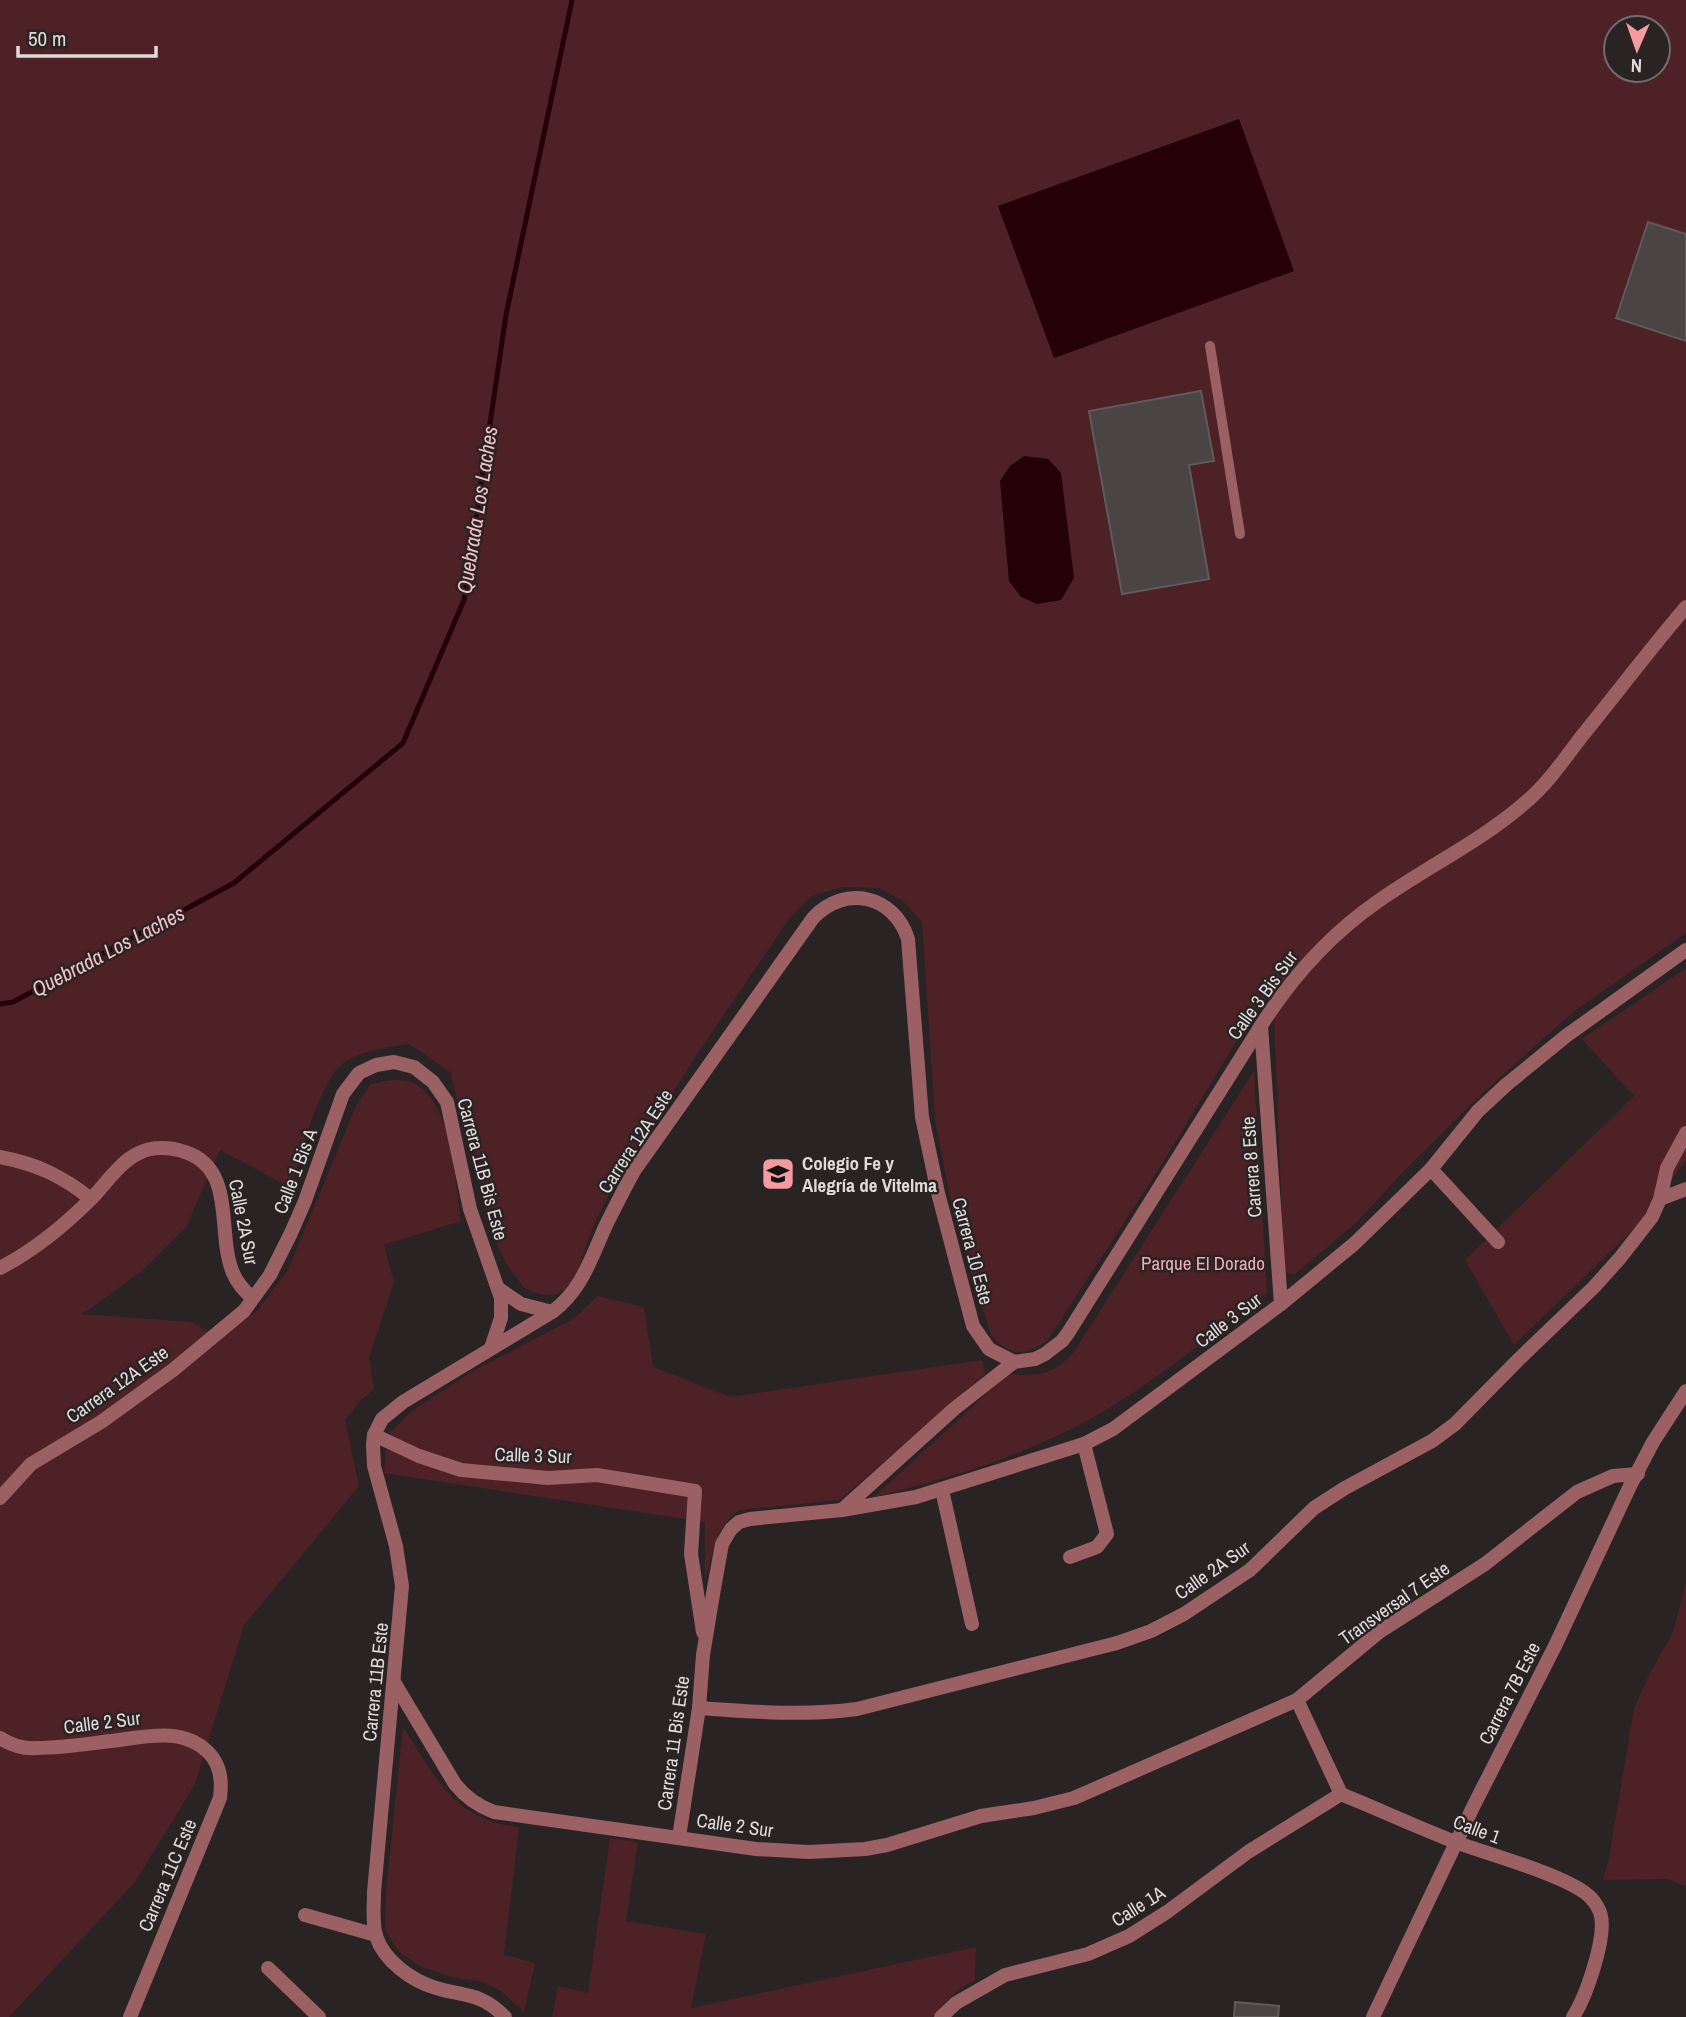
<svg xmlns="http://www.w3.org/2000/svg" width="1686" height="2017" viewBox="0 0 1686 2017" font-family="'Archivo Narrow',sans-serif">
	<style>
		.green { fill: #4d2125; fill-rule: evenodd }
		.water { fill: #250106 }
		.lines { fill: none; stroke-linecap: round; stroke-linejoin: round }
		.stream { stroke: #250106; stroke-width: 5 }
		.building { fill: #4b4444; stroke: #61595a; stroke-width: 2 }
		.service { stroke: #9a6064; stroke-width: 10 }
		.minor { stroke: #9a6064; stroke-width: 14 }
		.tertiary { stroke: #9a6064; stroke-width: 14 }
		.labels { text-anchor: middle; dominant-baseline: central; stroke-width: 5; stroke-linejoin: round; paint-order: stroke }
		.street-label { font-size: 19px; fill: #dfdbdb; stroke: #2a2324 }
		.poi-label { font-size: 19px; font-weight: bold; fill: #dfdbdb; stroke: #2a2324; text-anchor: start }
		.park-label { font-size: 19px; fill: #f2acaf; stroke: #2a2324 }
		.water-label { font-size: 21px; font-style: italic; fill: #f2c2c4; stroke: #2a2324 }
	</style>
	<rect width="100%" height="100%" fill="#2a2324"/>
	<!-- green -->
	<g class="green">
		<path d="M 0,0 L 1686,0 L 1686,933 L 1573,1012 L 1484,1092 L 1405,1170 L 1356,1223 L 1294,1275 L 1284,1271 L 1273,992 L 1242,1032 L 1157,1172 L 1047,1341 C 1023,1357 1010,1356 991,1335 L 954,1217 L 935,1120 L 922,922 L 903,901 L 879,888 L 843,887 L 812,896 L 789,919 L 696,1056 L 611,1190 L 592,1229 L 577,1273 L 566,1289 L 555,1295 L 539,1294 L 524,1288 L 506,1263 L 493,1237 L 450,1072 L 409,1044 C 387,1047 354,1051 338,1068 C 316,1093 301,1155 291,1188 L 220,1150 L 186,1227 L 144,1269 L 90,1309 L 81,1314 L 191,1322 L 219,1338 L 257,1311 L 288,1270 L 356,1106 L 371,1084 C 385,1081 401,1077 415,1084 C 452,1103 455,1183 461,1221 L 384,1245 L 394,1283 L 369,1358 L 374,1389 L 361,1400 L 345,1420 L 359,1486 L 244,1625 L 195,1784 L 135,1882 L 9,2017 L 0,2017 ZM 1616,28 L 1658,28 L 1658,70 L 1616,70 Z"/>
		<polygon points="1686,968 1686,1160 1638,1225 1514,1345 1465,1260 1634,1096 1582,1039"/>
		<path d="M 1254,1071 L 1267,1293 C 1205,1339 1144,1392 1075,1427 C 1011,1460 943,1480 874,1497 L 1008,1374 C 1038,1376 1052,1376 1073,1353 Z"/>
		<path d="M 597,1296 L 644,1307 L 653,1367 L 730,1397 L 982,1360 L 985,1374 L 840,1500 L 740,1510 C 716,1524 713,1553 705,1579 L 705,1522 L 384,1473 L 385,1454 L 391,1432 L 412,1411 L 471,1372 L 575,1318 Z"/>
		<polygon points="1686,1582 1686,1886 1668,1879 1603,1880 1609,1858 1634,1709 1649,1675 1673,1632"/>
		<path d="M 403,1727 C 437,1777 452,1820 519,1827 L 504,1955 L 535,1963 L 524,2012 L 501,1991 L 479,1981 L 451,1977 L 420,1966 L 398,1951 L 385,1930 L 386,1893 Z"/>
		<path d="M 610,1838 L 638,1842 L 626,1921 L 706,1934 L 691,2008 L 976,1947 L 975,1980 C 957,1989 945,2002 932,2017 L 552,2017 L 558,1986 L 588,1993 Z"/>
	</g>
	<!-- water -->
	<g class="water">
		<polygon points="1239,119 1294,271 1054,358 998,206"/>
		<polygon points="1024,456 1048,459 1061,473 1074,578 1061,600 1037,604 1021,597 1009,581 1000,481 1010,466"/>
	</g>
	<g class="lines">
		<!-- stream -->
		<polyline class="stream" points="0,1004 13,1002 234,883 403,743 464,600 506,315 572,0"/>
	</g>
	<!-- building -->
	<g class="building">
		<polygon points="1648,222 1686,234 1686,341 1616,318"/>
		<polygon points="1201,391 1214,461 1189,465 1209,579 1122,594 1089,411"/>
		<polygon points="1235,2002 1279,2006 1278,2017 1234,2017"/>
	</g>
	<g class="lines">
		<!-- service -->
		<polyline class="service" points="1210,346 1240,534"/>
		<!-- minor -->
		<g class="minor">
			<polyline points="1261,1026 1281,1304"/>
			<path d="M 0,1157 C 37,1164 62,1176 91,1199"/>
			<polyline points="1431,1169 1498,1242"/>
			<polyline points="1660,1199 1686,1189"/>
			<path d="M 0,1268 C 35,1250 65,1225 93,1197 C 106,1183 121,1161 139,1153 C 152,1146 171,1147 185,1152 C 237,1169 216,1233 233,1273 C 237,1283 244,1290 252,1298"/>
			<polyline points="499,1289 521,1304 552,1312"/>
			<polyline points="374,1435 419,1456 461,1470 548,1478 597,1475 695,1491 691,1554 703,1632"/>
			<polyline points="942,1490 972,1624"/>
			<polyline points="0,1498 31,1464 101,1422 173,1370 244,1311 270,1275 291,1233 305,1201 343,1094 359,1073 376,1065 394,1062 414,1067 433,1082 447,1102 470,1209 501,1298 501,1318 491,1348"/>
			<polyline points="843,1509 954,1409 1014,1362"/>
			<polyline points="1070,1557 1097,1547 1107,1534 1084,1444"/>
			<path d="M 394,1682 L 455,1784 C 466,1798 478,1806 494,1812 L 756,1849 L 809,1852 L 865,1849 L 887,1845 L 981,1816 L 1034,1808 L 1074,1798 L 1297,1700 L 1379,1632 L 1485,1564 L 1577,1492 L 1613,1476 L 1638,1474"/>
			<polyline points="1297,1700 1341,1794"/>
			<path d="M 699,1708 C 753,1712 804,1716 857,1709 L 1117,1643 L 1151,1631 L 1184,1614 L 1250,1570 L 1314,1508 L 1345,1488 L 1432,1441 L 1455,1424 L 1519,1359 L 1594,1287 L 1620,1258 L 1652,1217 L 1660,1199 L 1667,1168 L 1686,1133"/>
			<path d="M 0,1738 C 11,1745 23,1749 36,1748 C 61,1748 86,1744 111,1741 C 144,1737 183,1726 209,1753 C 221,1766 222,1781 220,1798 L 130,2017"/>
			<path d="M 1341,1794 C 1380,1810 1419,1828 1458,1843 C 1488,1854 1572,1877 1591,1898 C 1595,1902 1600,1910 1601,1916 C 1606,1939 1586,1997 1573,2017"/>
			<polyline points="679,1837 699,1708 703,1655 713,1594 722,1544 731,1529 739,1522 750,1519 842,1510 916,1497 1084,1444 1113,1429 1281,1304 1354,1244 1431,1169 1478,1111 1506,1085 1566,1036 1686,950"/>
			<polyline points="305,1915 376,1935"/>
			<polyline points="268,1968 319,2017"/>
			<polyline points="941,2017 956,2003 1005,1975 1088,1954 1129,1936 1167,1912 1248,1852 1341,1794"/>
			<polyline points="1373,2017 1474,1805 1555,1646 1630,1486 1653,1442 1686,1391"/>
		</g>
		<!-- tertiary -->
		<path class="tertiary" d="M 505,2017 C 480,1992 466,1997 436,1988 C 412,1981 384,1961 376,1936 C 372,1923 374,1906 374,1892 L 402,1586 L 396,1546 L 374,1466 L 373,1445 L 374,1435 L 382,1419 L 403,1402 L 552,1312 C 582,1290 591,1258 606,1225 C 615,1207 624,1189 634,1171 L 813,918 C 845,884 894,895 908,939 L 922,1117 L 938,1193 L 973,1326 L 989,1349 L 1014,1362 L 1035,1359 L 1045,1354 L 1062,1341 L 1068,1333 L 1264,1021 C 1294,975 1331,934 1377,902 C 1426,867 1482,841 1527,801 C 1549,782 1565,758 1582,736 C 1617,693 1650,649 1686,607"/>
	</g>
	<!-- icons -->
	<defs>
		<symbol id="school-square" viewBox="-11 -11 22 22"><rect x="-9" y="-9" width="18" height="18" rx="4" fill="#f49aa0" stroke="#2a2324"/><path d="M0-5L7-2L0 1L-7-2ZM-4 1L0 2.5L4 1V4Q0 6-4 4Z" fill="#111"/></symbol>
	</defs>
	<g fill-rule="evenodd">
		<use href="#school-square" x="759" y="1155" width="38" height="38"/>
	</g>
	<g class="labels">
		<!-- street labels -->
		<g class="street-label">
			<text transform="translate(1262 995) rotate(-54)">Calle 3 Bis Sur</text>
			<text transform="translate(635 1141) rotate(-57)">Carrera 12A Este</text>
			<text transform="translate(1251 1167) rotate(-94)">Carrera 8 Este</text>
			<text transform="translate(483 1169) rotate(75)">Carrera 11B Bis Este</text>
			<text transform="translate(295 1171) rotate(-69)">Calle 1 Bis A</text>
			<text transform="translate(244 1222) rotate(79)">Calle 2A Sur</text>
			<text transform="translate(973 1251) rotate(75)">Carrera 10 Este</text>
			<text transform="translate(1228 1320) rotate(-37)">Calle 3 Sur</text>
			<text transform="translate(117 1384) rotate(-35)">Carrera 12A Este</text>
			<text transform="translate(533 1455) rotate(2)">Calle 3 Sur</text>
			<text transform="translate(1212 1570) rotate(-35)">Calle 2A Sur</text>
			<text transform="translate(1394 1603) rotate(-35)">Transversal 7 Este</text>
			<text transform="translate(375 1682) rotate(-84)">Carrera 11B Este</text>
			<text transform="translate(1509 1693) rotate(-63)">Carrera 7B Este</text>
			<text transform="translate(102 1722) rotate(-7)">Calle 2 Sur</text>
			<text transform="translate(673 1743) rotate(-82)">Carrera 11 Bis Este</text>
			<text transform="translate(735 1825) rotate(8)">Calle 2 Sur</text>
			<text transform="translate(1477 1829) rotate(21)">Calle 1</text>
			<text transform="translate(167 1875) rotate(-67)">Carrera 11C Este</text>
			<text transform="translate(1138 1906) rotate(-32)">Calle 1A</text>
		</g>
		<!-- poi labels -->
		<g class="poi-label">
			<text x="802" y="1163">Colegio Fe y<tspan x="802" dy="22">Alegría de Vitelma</tspan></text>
		</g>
		<!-- park labels -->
		<g class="park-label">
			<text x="1203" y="1263">Parque El Dorado</text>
		</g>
		<!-- water labels -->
		<g class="water-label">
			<text transform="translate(477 510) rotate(-81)">Quebrada Los Laches</text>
			<text transform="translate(108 951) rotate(-28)">Quebrada Los Laches</text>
		</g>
	</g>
	<!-- north arrow -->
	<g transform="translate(1637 49) rotate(182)"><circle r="33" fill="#2a2324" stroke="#726d6d" stroke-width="2"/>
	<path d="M0-5L12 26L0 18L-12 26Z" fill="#f49aa0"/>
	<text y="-10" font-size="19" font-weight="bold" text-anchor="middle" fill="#dfdbdb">N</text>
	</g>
	<!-- scale -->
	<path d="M18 46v10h138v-10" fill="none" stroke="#dfdbdb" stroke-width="3.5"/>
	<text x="28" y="46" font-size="21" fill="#dfdbdb" stroke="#2a2324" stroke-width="5" paint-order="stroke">50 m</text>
</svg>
